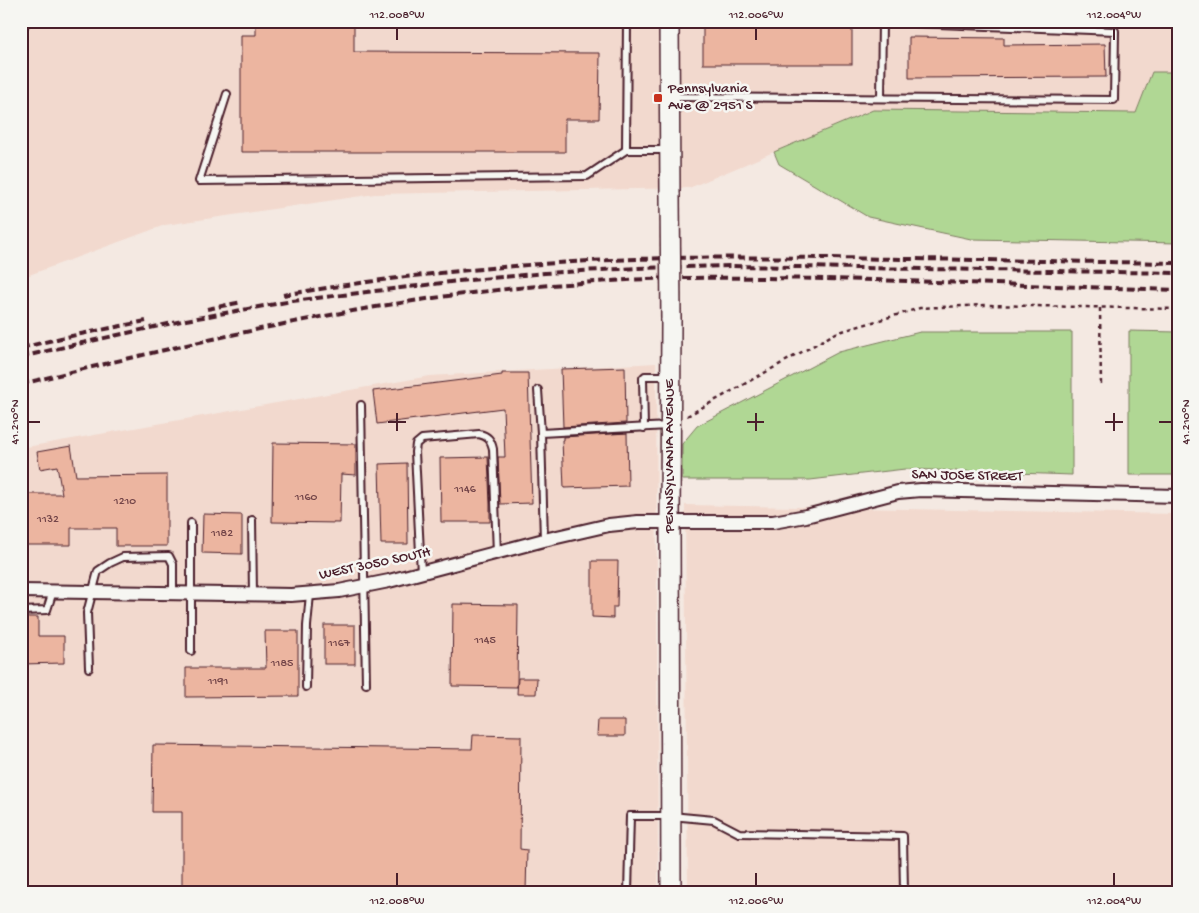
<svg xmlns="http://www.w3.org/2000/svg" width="1199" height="913" viewBox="0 0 1199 913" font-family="'Gochi Hand',sans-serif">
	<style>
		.built { fill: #f2d9ce }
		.green { fill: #b0d794; stroke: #7d7b60 }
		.building { fill: #ecb5a0; stroke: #4a1f2b }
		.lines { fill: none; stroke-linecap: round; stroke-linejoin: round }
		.lane-casing { stroke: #4a1f2b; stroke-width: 10 }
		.street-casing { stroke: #4a1f2b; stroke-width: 16 }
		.secondary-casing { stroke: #4a1f2b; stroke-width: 22 }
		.path { stroke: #4a1f2b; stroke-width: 2.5; stroke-dasharray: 4 4; stroke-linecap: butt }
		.lane { stroke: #f6f6f2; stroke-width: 6 }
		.street { stroke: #f6f6f2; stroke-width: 12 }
		.secondary { stroke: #f6f6f2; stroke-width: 19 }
		.rail { stroke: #4a1f2b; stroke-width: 4; stroke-dasharray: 8 4; stroke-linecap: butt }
		.secondary-bridge-casing { stroke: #4a1f2b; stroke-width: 22; stroke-linecap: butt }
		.secondary-bridge { stroke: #f6f6f2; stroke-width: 19 }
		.ticks { fill: none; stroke: #4a1f2b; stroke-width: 2 }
		.poi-dot { fill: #c8321e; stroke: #f6f6f2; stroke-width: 2 }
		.labels { text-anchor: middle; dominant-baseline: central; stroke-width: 5; stroke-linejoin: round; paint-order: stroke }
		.number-label { font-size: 12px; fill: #724448 }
		.poi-label { font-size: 15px; fill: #4a1f2b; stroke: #f6f6f2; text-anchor: start }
		.street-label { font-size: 15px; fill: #4a1f2b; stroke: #f6f6f2 }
		.neatline { fill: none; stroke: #4a1f2b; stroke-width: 2 }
		.ticks-label { font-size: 12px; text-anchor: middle; fill: #4a1f2b }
	</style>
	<rect width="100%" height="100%" fill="#f4e9e2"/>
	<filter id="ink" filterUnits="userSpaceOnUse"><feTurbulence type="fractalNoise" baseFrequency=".02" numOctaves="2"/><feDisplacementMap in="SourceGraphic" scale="10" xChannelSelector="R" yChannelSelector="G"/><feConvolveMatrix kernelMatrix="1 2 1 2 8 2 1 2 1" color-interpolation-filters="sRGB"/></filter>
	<g filter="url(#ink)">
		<!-- built -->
		<g class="built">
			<polygon points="21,21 1178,21 1178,72 1152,72 1136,113 873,110 689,188 375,194 165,225 21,278"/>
			<polygon points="656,363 658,892 21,892 21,448 430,376"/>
			<polygon points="685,505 1178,514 1178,892 688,892"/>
		</g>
		<!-- green -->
		<g class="green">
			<polygon points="1152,72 1178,72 1178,243 971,239 868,217 779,164 774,152 873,110 1136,113"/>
			<polygon points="1129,331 1178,332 1178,475 1129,475"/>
			<polygon points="920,332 1072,332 1072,475 905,469 810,480 682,480 682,444 697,426 839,352"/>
		</g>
		<!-- building -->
		<g class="building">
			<polygon points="256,21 354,21 354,52 600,53 599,119 565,119 565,152 241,152 241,35 256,35"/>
			<rect x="703" y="24" width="149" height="40"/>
			<polygon points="909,37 1004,38 1004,45 1105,44 1106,77 909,78"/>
			<polygon points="625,367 626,423 563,427 561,369"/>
			<polygon points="502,373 528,373 532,503 500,504 498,457 505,457 503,408 377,424 373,391 502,375"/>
			<polygon points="627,433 628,486 564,488 562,440 563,440 563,437"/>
			<polygon points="273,443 356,444 356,475 341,474 340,523 272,522"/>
			<polygon points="71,446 76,476 167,475 167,546 116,546 116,528 71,528 71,545 25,545 25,494 62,494 57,466 40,469 37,452"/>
			<polygon points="488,457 490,504 490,522 441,522 440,458"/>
			<polygon points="407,463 408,544 381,544 379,464"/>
			<polygon points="203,514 242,515 242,554 202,553"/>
			<polygon points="592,561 618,561 617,607 613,607 613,618 592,617"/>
			<polygon points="453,604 518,605 517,687 452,686"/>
			<polygon points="21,617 38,617 38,636 64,636 64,663 21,664"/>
			<rect x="324" y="625" width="31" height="39"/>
			<polygon points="265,631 298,631 298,696 186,697 186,668 266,668"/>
			<polygon points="518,678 537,678 536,694 517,694"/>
			<polygon points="598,720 625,720 625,736 597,736"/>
			<polygon points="473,735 521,736 520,849 527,850 526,892 182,892 182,812 152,812 153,745 472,749"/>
		</g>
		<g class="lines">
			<defs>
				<g id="lane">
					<polyline points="627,21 626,150 667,150"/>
					<polyline points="21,31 27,21"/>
					<polyline points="227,94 199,181 587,176 626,150"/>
					<polyline points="670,97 1114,100 1115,31 914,23 907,21"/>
					<polyline points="881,98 882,21"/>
					<polyline points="538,390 541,433"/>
					<polyline points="361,405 366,684"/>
					<polyline points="644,428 643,378 645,376 668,376"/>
					<polyline points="252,520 253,594"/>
					<polyline points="544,540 541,433 668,426"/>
					<path d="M 421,573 L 415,452 L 416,444 L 422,439 L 479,434 C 488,436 491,440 493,449 L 497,553"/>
					<polyline points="21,611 47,610 53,591"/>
					<polyline points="191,651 191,523"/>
					<polyline points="89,668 87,613 98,571 110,563 123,557 169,556 173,564 173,593"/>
					<polyline points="306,687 307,626 310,594"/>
					<polyline points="628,892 630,816 671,816 714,820 739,833 903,836 904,892"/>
				</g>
				<polyline id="street" points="21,591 291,595 339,591 389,581 544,540 609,525 638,522 773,522 806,516 898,492 921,490 1178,496"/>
				<g id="secondary">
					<polyline points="669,21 670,195"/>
					<polyline points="671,319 670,522 671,892"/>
				</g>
			</defs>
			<!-- lane casing -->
			<use href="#lane" class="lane-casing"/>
			<!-- street casing -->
			<use href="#street" class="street-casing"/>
			<!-- secondary casing -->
			<use href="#secondary" class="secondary-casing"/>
			<!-- path -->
			<g class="path">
				<polyline points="1100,308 1101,388"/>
				<polyline points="687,416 836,333 920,308 985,305 1178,309"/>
			</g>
			<!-- lane -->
			<use href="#lane" class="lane"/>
			<!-- street -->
			<use href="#street" class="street"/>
			<!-- secondary -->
			<use href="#secondary" class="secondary"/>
			<!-- rail -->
			<g class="rail">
				<path d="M 283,295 C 400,275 519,263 637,259 C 727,256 817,258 907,259 C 998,260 1088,262 1178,263"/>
				<polyline points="207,309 242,302"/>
				<polyline points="21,348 61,338 146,321"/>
				<polyline points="21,357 73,345 186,320 292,301 459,281 545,273 638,268 730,266 1178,273"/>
				<path d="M 21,384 C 196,342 371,299 551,285 C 598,282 645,278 691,278 C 752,277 813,279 873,280 C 975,283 1076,287 1178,290"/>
			</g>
			<defs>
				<polyline id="secondary-bridge" points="670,195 671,319"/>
			</defs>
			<!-- secondary-bridge casing -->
			<use href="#secondary-bridge" class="secondary-bridge-casing"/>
			<!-- secondary-bridge -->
			<use href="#secondary-bridge" class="secondary-bridge"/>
		</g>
	</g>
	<!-- ticks -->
	<path class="ticks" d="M 397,28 L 397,40M 756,28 L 756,40M 1114,28 L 1114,40M 397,413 L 397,431M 756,413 L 756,431M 1114,413 L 1114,431M 28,422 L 40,422M 388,422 L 406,422M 747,422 L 764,422M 1105,422 L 1123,422M 1159,422 L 1172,422M 397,873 L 397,886M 756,873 L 756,886M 1114,873 L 1114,886"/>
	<!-- markers -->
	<rect class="poi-dot" x="653" y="93" width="10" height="10" rx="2.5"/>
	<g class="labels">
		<!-- number labels -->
		<g class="number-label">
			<text x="465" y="490">1146</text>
			<text x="306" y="498">1160</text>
			<text x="125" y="502">1210</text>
			<text x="48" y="520">1132</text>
			<text x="222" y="534">1182</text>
			<text x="485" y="641">1145</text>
			<text x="339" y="644">1167</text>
			<text x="282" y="664">1185</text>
			<text x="218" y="682">1191</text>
		</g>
		<!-- poi labels -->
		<g class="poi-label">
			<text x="668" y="89">Pennsylvania<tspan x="668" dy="17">Ave @ 2951 S</tspan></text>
		</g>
		<!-- street labels -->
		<g class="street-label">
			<text transform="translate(670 456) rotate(-90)">PENNSYLVANIA AVENUE</text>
			<text transform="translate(967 476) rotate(1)">SAN JOSE STREET</text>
			<text transform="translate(375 564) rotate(-12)">WEST 3050 SOUTH</text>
		</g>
	</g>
	<!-- margin -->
	<rect width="1199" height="913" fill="none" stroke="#f6f6f2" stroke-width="55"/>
	<rect x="28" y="28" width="1144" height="858" class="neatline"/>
	<g class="ticks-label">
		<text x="397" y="18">112.008°W</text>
		<text x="756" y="18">112.006°W</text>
		<text x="1114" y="18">112.004°W</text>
		<text transform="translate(14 422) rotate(-90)" y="4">41.210°N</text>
		<text transform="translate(1185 422) rotate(-90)" y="4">41.210°N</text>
		<text x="397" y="904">112.008°W</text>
		<text x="756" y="904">112.006°W</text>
		<text x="1114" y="904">112.004°W</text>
	</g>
</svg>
